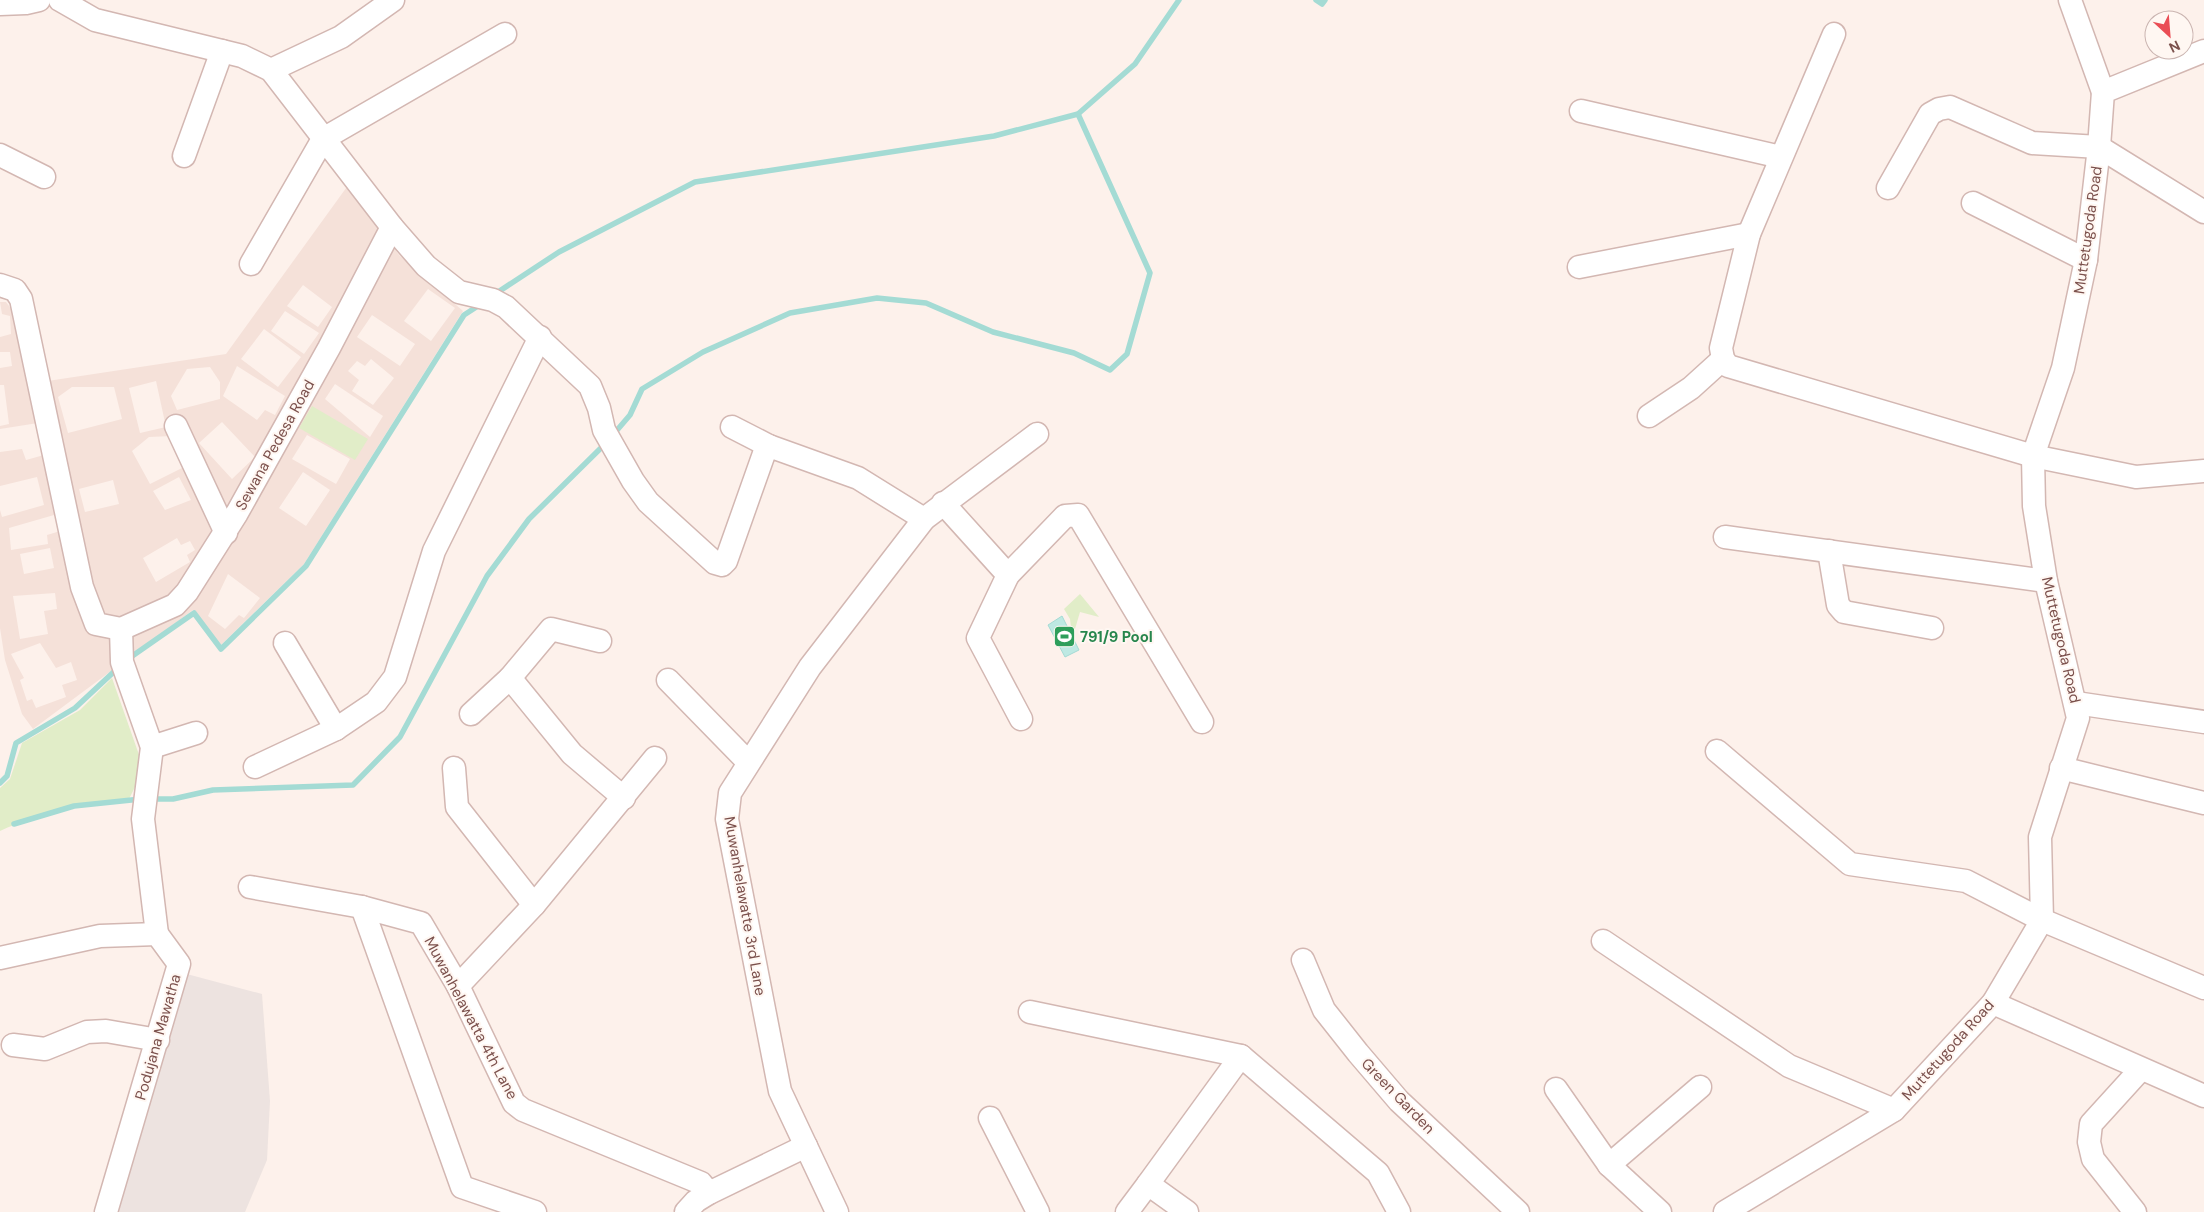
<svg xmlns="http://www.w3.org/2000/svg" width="2204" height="1212" viewBox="0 0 2204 1212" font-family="'DM Sans',sans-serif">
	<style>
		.residential { fill: #f5e1d9; fill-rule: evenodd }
		.industrial { fill: #ede3e0 }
		.green { fill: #e1edc8 }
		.water { fill: #bee9e3; stroke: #a4dbd4 }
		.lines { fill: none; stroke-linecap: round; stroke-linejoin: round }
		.stream { stroke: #a4dbd4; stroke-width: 5.5 }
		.minor-casing { stroke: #d3b7b2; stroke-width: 25 }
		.minor { stroke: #fff; stroke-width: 22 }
		.labels { text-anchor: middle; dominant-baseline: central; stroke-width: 4; stroke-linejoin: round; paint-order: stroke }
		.street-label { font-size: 15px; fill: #7b504c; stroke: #fff7f2 }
		.leisure-label { font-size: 15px; font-weight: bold; fill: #27864d; stroke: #fff7f2; text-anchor: start }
	</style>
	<rect width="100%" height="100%" fill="#fdf1eb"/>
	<!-- residential -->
	<path class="residential" d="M 349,184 L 399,255 L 463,311 L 304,564 L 221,645 L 193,610 L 33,729 L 22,714 L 5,660 L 0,628 L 0,510 L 2,517 L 44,505 L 37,477 L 0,486 L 0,452 L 22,449 L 26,460 L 44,455 L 38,423 L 0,429 L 0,426 L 9,424 L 4,385 L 0,385 L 0,368 L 12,366 L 10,352 L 0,352 L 0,337 L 11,334 L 10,316 L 2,314 L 0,302 L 6,302 L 15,314 L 41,382 L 226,354 ZM 303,285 L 332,307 L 318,327 L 287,306 ZM 428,289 L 455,308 L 431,341 L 404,321 ZM 285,311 L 319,333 L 304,354 L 271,331 ZM 372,315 L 415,344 L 400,366 L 357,337 ZM 264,329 L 301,357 L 278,387 L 241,359 ZM 371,359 L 394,378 L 373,405 L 352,391 L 359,380 L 348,371 L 357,361 L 365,366 ZM 237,366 L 285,396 L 275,415 L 265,410 L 257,420 L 223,396 ZM 210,367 L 220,382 L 220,399 L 177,410 L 171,396 L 187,369 ZM 156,381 L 166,427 L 140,433 L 129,388 ZM 335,384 L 383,416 L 370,437 L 325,399 ZM 72,387 L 114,387 L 122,419 L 68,433 L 58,397 ZM 222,422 L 255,457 L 232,479 L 199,443 ZM 307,435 L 350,459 L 336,484 L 292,459 ZM 172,436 L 184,467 L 150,484 L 132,451 L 149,437 ZM 303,472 L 330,490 L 306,526 L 279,508 ZM 179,477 L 191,500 L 165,510 L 153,491 ZM 113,480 L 119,504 L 85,512 L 79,489 ZM 61,513 L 67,529 L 47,535 L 48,544 L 11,550 L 9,528 ZM 177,538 L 181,545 L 190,541 L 195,550 L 187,555 L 190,562 L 156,582 L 143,558 ZM 50,548 L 54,568 L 24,574 L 20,554 ZM 228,574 L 260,598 L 244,618 L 239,615 L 225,629 L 208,616 ZM 55,593 L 57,609 L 44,611 L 48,634 L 20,639 L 13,596 ZM 40,643 L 56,668 L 71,662 L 77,680 L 62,685 L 66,697 L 36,708 L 32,699 L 27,701 L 20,680 L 24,678 L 11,654 Z"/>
	<!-- industrial -->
	<polygon class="industrial" points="183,973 262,994 270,1101 267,1160 245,1212 115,1212"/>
	<!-- green -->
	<g class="green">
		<polygon points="312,406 368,439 355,460 299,428"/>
		<polygon points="1080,594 1099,617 1080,612 1075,629 1071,627 1070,619 1064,609"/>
		<path d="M 112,678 L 144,769 L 129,799 C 85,805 41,812 0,831 L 0,788 L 10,779 L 22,743 L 80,710 Z"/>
	</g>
	<!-- water -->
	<polygon class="water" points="1062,616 1079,650 1065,657 1048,625"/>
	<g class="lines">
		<!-- stream -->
		<g class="stream">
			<polyline points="1316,0 1322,4 1325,0"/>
			<polyline points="495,294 559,252 695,182 994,136 1078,114 1135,64 1179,0"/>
			<polyline points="612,436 630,415 642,389 703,352 790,313 877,298 926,303 993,332 1074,353 1110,370 1127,354 1150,273 1078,114"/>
			<polyline points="128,659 194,613 221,649 306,566 464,315 481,304"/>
			<polyline points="0,783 7,776 16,743 75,708 119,667"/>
			<polyline points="150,799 173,799 213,790 353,785 400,737 487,576 529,519 606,443"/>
			<polyline points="14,824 74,806 141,799"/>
		</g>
		<defs>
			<g id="minor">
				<polyline points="60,0 95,20 242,56 271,70 392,227 426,266 459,292 493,300 506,307 590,386 599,408 604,430 633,481 648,502 715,563 722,565 726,561 766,448 769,446 858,478 924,519"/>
				<polyline points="2070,0 2103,92"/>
				<polyline points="0,4 26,3 39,0"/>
				<polyline points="1834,34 1749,234 1721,348 1723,359 1728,366 2033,456 2136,477 2204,471"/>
				<polyline points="271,70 341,37 393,0"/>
				<polyline points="1581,111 1781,157"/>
				<polyline points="0,155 44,177"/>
				<polyline points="184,156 222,51"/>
				<polyline points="1888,188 1930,114 1939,109 1950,107 2032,143 2099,147 2204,212"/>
				<polyline points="1973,203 2086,260"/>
				<polyline points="251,264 323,139 505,34"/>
				<polyline points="1579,267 1749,234"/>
				<polyline points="0,285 15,290 21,299 82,587 96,624 121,629 175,605 187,592 237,513 329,348 392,227"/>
				<polyline points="1649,416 1691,388 1723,359"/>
				<polyline points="176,426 226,533"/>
				<polyline points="732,427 769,446"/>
				<polyline points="943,503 1008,575 1065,516 1078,515 1202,722"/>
				<polyline points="1725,537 2046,581"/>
				<polyline points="1829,551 1838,605 1844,612 1932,628"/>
				<polyline points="1008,575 978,638 1021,719"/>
				<polyline points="121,629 122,662 152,747 143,819 157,934"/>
				<polyline points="285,643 336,729"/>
				<polyline points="510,678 572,754 624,798"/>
				<polyline points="668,680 748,762"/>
				<polyline points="2076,703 2204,722"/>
				<polyline points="471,714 510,678 551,629 600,641"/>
				<polyline points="152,747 196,733"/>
				<polyline points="1717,751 1850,864 1966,881 2042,920 2204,988"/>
				<polyline points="255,767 336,729 376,702 395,677 434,551 540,337"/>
				<polyline points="454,768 457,807 534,905"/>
				<polyline points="2061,768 2204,803"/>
				<polyline points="250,887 362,907 421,923 458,986 514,1103 523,1110 701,1183 709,1193"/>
				<polyline points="362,907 462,1187 535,1212"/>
				<polyline points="1603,941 1789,1066 1894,1110"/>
				<polyline points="0,958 100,936 157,934 179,964 106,1212"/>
				<polyline points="1303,960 1324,1010 1358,1053 1399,1101 1518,1212"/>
				<polyline points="458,986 534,905 655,758"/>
				<polyline points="1993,1003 2204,1096"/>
				<polyline points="1030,1012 1241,1056 1378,1173 1399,1212"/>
				<polyline points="13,1045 45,1049 87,1032 106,1031 158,1040"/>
				<polyline points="1556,1089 1609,1165 1660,1212"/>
				<polyline points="990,1118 1038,1212"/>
				<polyline points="1609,1165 1700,1087"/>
				<polyline points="686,1212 696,1201 709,1193 806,1146"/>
				<polyline points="837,1212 780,1091 778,1081 727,819 730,793 810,667 924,519 1037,434"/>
				<polyline points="1127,1212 1148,1184"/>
				<polyline points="1187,1212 1148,1184 1241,1056"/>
				<polyline points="1725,1212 1894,1110 1993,1003 2042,920 2040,837 2078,718 2046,581 2034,506 2033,456 2063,368 2086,260 2099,147 2103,92 2204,51"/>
				<polyline points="2135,1212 2093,1159 2089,1142 2091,1124 2141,1069"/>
			</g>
		</defs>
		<!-- minor casing -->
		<use href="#minor" class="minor-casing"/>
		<!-- minor -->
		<use href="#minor" class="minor"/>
	</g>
	<!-- icons -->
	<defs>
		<symbol id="stadium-square" viewBox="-11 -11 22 22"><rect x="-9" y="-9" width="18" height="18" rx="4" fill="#2e9e5b" stroke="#fff7f2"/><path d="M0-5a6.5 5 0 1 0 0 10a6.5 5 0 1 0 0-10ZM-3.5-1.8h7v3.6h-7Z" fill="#fff"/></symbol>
	</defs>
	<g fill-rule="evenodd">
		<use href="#stadium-square" x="1052" y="624" width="25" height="25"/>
	</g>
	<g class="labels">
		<!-- street labels -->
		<g class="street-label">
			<text transform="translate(2088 230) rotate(-82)">Muttetugoda Road</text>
			<text transform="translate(275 445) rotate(-61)">Sewana Pedesa Road</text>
			<text transform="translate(2061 640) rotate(77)">Muttetugoda Road</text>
			<text transform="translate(745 906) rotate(80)">Muwanhelawatte 3rd Lane</text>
			<text transform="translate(471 1018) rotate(62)">Muwanhelawatta 4th Lane</text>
			<text transform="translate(158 1037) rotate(-74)">Podujana Mawatha</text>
			<text transform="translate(1948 1050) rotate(-48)">Muttetugoda Road</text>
			<text transform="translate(1398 1096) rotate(46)">Green Garden</text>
		</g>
		<!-- leisure labels -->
		<g class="leisure-label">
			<text x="1080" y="637">791/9 Pool</text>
		</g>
	</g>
	<!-- north arrow -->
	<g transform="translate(2169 35) rotate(154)"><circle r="24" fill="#fff7f2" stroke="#cab4b0"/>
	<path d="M0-4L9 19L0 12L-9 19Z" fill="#ea4d55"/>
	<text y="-8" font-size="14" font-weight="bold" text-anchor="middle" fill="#7b504c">N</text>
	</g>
</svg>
